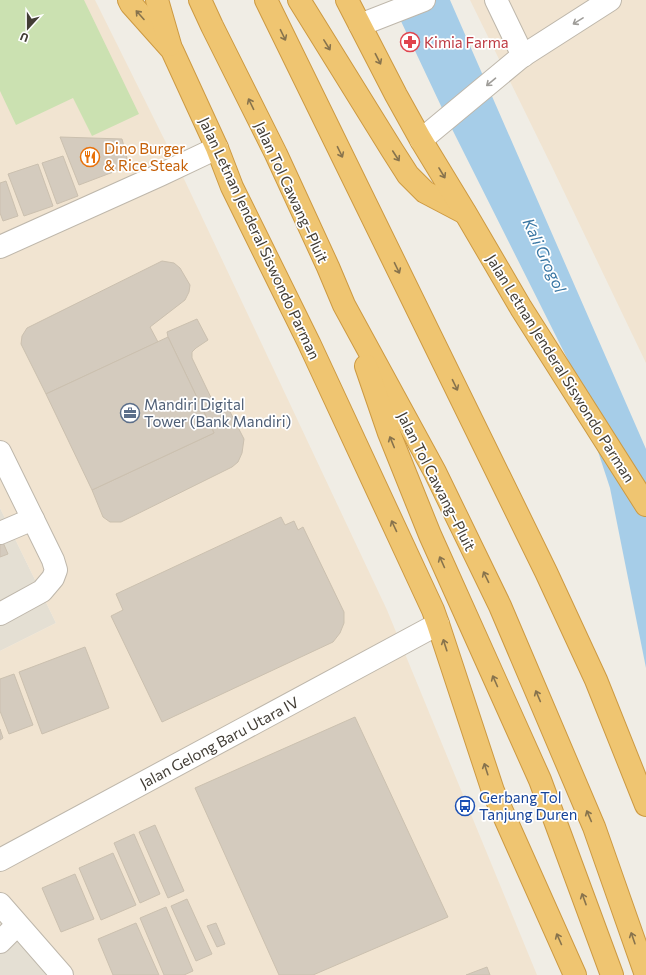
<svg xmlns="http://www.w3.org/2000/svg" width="646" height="975" viewBox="0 0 646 975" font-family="Commissioner,sans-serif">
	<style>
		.residential { fill: #e4dfd3 }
		.commercial { fill: #f1e4d1 }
		.green { fill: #cbe1b1 }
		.water { fill: #a6cde8 }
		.building { fill: #d4cbbe; stroke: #cbc0af }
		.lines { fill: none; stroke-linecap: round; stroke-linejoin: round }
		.minor-casing { stroke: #beb7ab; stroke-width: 24 }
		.highway-casing { stroke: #cd9a42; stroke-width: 24 }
		.minor { stroke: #fff; stroke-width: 22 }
		.highway { stroke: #efc571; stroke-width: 22 }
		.oneway { stroke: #87734d }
		.oneway2 { stroke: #a09e9a }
		.labels { text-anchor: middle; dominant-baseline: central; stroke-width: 3.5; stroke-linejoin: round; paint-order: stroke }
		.health-label { font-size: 15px; fill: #be3a42; stroke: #fff; text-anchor: start }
		.food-label { font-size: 15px; fill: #c56008; stroke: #fff; text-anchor: start }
		.street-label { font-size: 15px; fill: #423d35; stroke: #fff }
		.service-label { font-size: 15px; fill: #4e5e75; stroke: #fff; text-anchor: start }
		.transit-label { font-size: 15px; fill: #164399; stroke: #fff; text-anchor: start }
		.water-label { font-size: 16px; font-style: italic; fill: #3976a3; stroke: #fff }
	</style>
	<rect width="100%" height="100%" fill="#f0ede5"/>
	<!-- residential -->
	<g class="residential">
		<polygon points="0,508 56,623 0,651"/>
		<polygon points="0,911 55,975 0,975"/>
	</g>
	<!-- commercial -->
	<g class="commercial">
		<polygon points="0,0 95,0 185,181 387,610 537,975 55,975 0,911 0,651 56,623 0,508"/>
		<polygon points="470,0 646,0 646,363 554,171"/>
	</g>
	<!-- green -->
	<polygon class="green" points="0,0 84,0 139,114 92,136 73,98 16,125 0,91"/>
	<!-- water -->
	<polygon class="water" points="391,0 450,0 646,449 646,668 610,488 568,360 450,125"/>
	<!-- building -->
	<g class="building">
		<polygon points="60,137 122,139 129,166 79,185"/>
		<polygon points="63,156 78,196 57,204 42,163"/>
		<polygon points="38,164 53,206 24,216 8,174"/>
		<polygon points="6,181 18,216 3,221 0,213 0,183"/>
		<polygon points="162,261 174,263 180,268 190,285 189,292 185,300 150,327 158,342 46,394 21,344 22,336 27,328"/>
		<polygon points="197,319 208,340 196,348 192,352 192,358 216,408 226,404 244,439 242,453 238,462 232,467 121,522 110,522 103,517 92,490 214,433 168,337 167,332"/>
		<polygon points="168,337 214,433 92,490 46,394"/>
		<polygon points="281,517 285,525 294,521 298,530 303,527 344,612 344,623 340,633 333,642 162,722 111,616 123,610 116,594"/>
		<polygon points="0,540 2,540 8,554 0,557"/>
		<polygon points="85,647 109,708 42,734 19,672"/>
		<polygon points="14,674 33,725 9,734 0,711 0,679"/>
		<polygon points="355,717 448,917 313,975 279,975 195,788"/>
		<polygon points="0,729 3,738 0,740"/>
		<polygon points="155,825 184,891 168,898 139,832"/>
		<polygon points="134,834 160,894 140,903 114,843"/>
		<polygon points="113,853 136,905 101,920 79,868"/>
		<polygon points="75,874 94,919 61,932 42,888"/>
		<polygon points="187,899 212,954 196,961 171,906"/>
		<polygon points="166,907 193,971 184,975 164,975 140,918"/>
		<polygon points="136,923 159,975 113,975 98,939"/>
		<polygon points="216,923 225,944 217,947 207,926"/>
		<polygon points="487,967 490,975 466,975"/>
	</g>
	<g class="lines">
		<defs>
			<g id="minor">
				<polyline points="496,0 523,56"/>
				<polyline points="360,25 424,0"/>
				<polyline points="421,140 521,57 610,0"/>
				<polyline points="0,247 160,175 217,148"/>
				<polyline points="0,452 53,560 56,570 53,578 42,591 0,614"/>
				<polyline points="0,533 33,519"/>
				<polyline points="0,860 438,624"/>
				<polyline points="0,904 62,975"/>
				<polyline points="0,942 17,925"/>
			</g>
			<g id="highway">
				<polyline points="129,0 131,4 172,50 217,148 232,187 309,343 433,610 438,624 493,791 575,975"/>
				<polyline points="157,0 170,45"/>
				<polyline points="200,0 212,26 276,154 328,267 344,305 435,472 500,606 594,827 646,975"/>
				<polyline points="266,0 546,572 596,680 646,805"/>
				<polyline points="299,0 392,150 408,175 425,192 465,213"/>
				<polyline points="347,0 396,95 421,140 466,214 521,308 646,505"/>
				<polyline points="366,366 389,433 430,535 540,780 612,975"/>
			</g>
		</defs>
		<!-- minor casing -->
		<use href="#minor" class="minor-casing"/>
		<!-- highway casing -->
		<use href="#highway" class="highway-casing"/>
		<!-- minor -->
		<use href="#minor" class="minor"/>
		<!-- highway -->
		<use href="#highway" class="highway"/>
	</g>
	<!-- one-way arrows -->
	<defs><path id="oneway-shaft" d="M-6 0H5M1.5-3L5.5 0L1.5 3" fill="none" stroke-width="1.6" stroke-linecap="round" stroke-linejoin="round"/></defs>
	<g class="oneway">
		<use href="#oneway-shaft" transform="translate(140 15) rotate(-132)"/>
		<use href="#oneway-shaft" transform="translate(283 35) rotate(64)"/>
		<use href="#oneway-shaft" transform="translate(327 45) rotate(58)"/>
		<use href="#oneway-shaft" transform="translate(378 59) rotate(63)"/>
		<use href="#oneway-shaft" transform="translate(251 104) rotate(-116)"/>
		<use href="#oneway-shaft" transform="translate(340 152) rotate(64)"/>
		<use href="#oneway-shaft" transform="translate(396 156) rotate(57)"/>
		<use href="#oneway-shaft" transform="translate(442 173) rotate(59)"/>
		<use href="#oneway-shaft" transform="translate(397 268) rotate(64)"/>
		<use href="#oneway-shaft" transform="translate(455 385) rotate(64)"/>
		<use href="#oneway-shaft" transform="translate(392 442) rotate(-112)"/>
		<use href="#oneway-shaft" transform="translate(394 526) rotate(-115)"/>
		<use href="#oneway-shaft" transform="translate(442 562) rotate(-114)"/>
		<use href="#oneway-shaft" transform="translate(486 577) rotate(-116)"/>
		<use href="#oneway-shaft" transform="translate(445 645) rotate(-108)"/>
		<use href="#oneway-shaft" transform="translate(495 681) rotate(-114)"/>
		<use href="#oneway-shaft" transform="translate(538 696) rotate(-113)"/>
		<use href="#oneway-shaft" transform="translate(486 769) rotate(-108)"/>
		<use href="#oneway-shaft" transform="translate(589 816) rotate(-113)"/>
		<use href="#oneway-shaft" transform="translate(584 899) rotate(-110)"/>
		<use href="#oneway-shaft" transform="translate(633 938) rotate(-109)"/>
		<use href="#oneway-shaft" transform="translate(559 939) rotate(-114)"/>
	</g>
	<g class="oneway2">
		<use href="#oneway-shaft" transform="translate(578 21) rotate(148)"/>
		<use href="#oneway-shaft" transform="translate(491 82) rotate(140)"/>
	</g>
	<!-- icons -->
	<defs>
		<symbol id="pharmacy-ring" viewBox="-11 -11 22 22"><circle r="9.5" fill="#fff" stroke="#e0444e" stroke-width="1.5"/><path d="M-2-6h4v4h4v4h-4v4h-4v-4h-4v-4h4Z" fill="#e0444e"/></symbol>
		<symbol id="restaurant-ring" viewBox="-11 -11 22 22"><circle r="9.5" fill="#fff" stroke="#e8710a" stroke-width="1.5"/><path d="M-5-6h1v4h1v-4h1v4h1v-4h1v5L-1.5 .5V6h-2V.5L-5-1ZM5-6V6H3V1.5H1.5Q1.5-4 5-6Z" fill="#e8710a"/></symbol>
		<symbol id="office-ring" viewBox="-11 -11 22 22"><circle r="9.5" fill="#fff" stroke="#5c6f8a" stroke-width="1.5"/><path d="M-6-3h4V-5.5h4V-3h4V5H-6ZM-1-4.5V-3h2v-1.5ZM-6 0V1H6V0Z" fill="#5c6f8a"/></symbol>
		<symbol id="bus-ring" viewBox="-11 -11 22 22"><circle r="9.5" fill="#fff" stroke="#1a4fb4" stroke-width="1.5"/><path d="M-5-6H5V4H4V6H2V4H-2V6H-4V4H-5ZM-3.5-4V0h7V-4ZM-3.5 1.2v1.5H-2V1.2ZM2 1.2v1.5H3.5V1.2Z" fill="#1a4fb4"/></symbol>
	</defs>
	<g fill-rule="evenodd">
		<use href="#pharmacy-ring" x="399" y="31" width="22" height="22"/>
		<use href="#restaurant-ring" x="79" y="146" width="22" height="22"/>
		<use href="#office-ring" x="119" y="402" width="22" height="22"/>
		<use href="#bus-ring" x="454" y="795" width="22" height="22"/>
	</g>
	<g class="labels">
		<!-- health labels -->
		<g class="health-label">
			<text x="424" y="42">Kimia Farma</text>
		</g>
		<!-- food labels -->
		<g class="food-label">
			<text x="104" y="148">Dino Burger<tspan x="104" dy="17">&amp; Rice Steak</tspan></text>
		</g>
		<!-- street labels -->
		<g class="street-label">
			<text transform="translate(292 192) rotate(65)">Jalan Tol Cawang–Pluit</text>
			<text transform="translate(260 238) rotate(65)">Jalan Letnan Jenderal Siswondo Parman</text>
			<text transform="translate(561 368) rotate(58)">Jalan Letnan Jenderal Siswondo Parman</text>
			<text transform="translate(437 481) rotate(63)">Jalan Tol Cawang–Pluit</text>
			<text transform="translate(219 742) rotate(-28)">Jalan Gelong Baru Utara IV</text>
		</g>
		<!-- service labels -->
		<g class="service-label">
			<text x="144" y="404">Mandiri Digital<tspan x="144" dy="17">Tower (Bank Mandiri)</tspan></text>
		</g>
		<!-- transit labels -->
		<g class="transit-label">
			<text x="479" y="797">Gerbang Tol<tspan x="479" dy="17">Tanjung Duren</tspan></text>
		</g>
		<!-- water labels -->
		<g class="water-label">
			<text transform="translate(545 255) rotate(65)">Kali Grogol</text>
		</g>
	</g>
	<!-- north arrow -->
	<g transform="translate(28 28) rotate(201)" stroke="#ffffff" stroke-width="3" paint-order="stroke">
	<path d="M0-3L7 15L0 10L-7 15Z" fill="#423d35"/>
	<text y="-6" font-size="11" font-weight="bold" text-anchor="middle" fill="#423d35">U</text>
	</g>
</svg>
